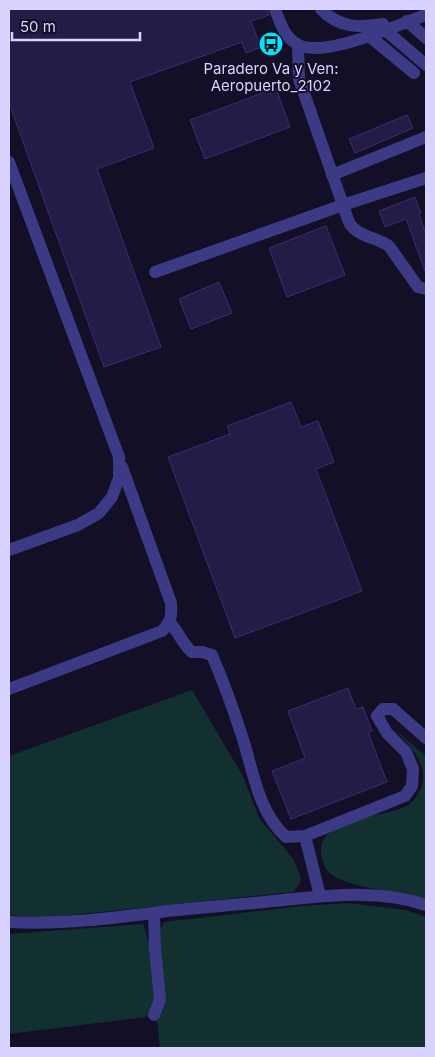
<svg xmlns="http://www.w3.org/2000/svg" width="435" height="1057" viewBox="0 0 435 1057" font-family="Inter,sans-serif">
	<style>
		.green { fill: #12302f }
		.building { fill: #241b47; stroke: #3b2d73 }
		.lines { fill: none; stroke-linecap: round; stroke-linejoin: round }
		.minor { stroke: #3d3a85; stroke-width: 12 }
		.labels { text-anchor: middle; dominant-baseline: central; stroke-width: 4; stroke-linejoin: round; paint-order: stroke }
		.poi-label { font-size: 15px; fill: #d9d4ff; stroke: #130f26 }
	</style>
	<rect width="100%" height="100%" fill="#130f26"/>
	<!-- green -->
	<g class="green">
		<polygon points="192,690 243,776 259,818 294,860 301,879 300,883 293,892 44,918 9,915 9,756"/>
		<path d="M 394,729 L 426,756 L 426,899 C 397,890 365,891 337,878 C 328,874 324,867 322,858 C 312,817 384,818 407,806 C 414,802 418,794 421,788 C 430,764 409,745 394,729 Z"/>
		<polygon points="347,903 406,910 426,917 426,1048 160,1048 157,1020 163,1010 163,998 159,953 161,928 164,922 301,906"/>
		<path d="M 143,924 C 150,942 157,980 155,999 C 154,1006 150,1012 146,1017 L 9,1034 L 9,934 Z"/>
	</g>
	<!-- building -->
	<g class="building">
		<polygon points="9,9 267,9 269,15 251,21 261,47 246,53 242,42 130,82 154,148 97,169 161,347 104,367 9,103"/>
		<polygon points="276,88 290,127 205,159 190,120"/>
		<polygon points="407,115 413,128 355,153 349,139"/>
		<polygon points="415,197 421,213 419,214 426,235 426,271 425,271 406,219 385,227 379,211"/>
		<polygon points="326,226 345,275 287,297 269,248"/>
		<polygon points="219,282 232,313 191,329 179,299"/>
		<polygon points="291,402 301,427 318,421 334,462 316,469 362,591 235,638 168,457 230,434 227,426"/>
		<polygon points="348,688 356,709 363,707 372,731 368,732 387,782 291,819 272,771 305,758 288,711"/>
	</g>
	<g class="lines">
		<!-- minor -->
		<g class="minor">
			<path d="M 275,9 C 280,22 284,37 297,44 C 323,60 398,24 426,15"/>
			<path d="M 321,9 C 339,28 359,28 383,24"/>
			<polyline points="407,21 426,38"/>
			<polyline points="384,29 426,65"/>
			<polyline points="368,35 414,73"/>
			<polyline points="9,162 119,457 119,478 112,497 99,513 78,525 9,550"/>
			<polyline points="332,175 426,137"/>
			<path d="M 426,178 L 343,205 C 345,211 347,218 350,224 C 357,236 378,238 389,246 L 418,287 L 426,289"/>
			<polyline points="155,272 343,205 299,79 298,45"/>
			<path d="M 170,623 C 179,632 182,644 192,652 L 202,652 L 212,655 C 223,681 233,708 242,736 C 253,770 258,812 286,837 L 305,836 L 405,796 L 412,786 L 413,769 L 406,752 L 387,733 L 377,716 L 383,709 L 393,709 L 426,738"/>
			<path d="M 9,689 L 162,631 C 171,622 172,616 171,603 L 122,467"/>
			<polyline points="305,836 320,896"/>
			<polyline points="154,913 155,948 160,1000 154,1015"/>
			<path d="M 9,922 C 62,925 115,918 167,911 C 202,907 237,905 273,901 C 323,896 377,888 426,905"/>
		</g>
	</g>
	<!-- icons -->
	<defs>
		<symbol id="bus-disc" viewBox="-11 -11 22 22"><circle r="9.5" fill="#00e5ff" stroke="#130f26"/><path d="M-5-6H5V4H4V6H2V4H-2V6H-4V4H-5ZM-3.5-4V0h7V-4ZM-3.5 1.2v1.5H-2V1.2ZM2 1.2v1.5H3.5V1.2Z" fill="#111"/></symbol>
	</defs>
	<g fill-rule="evenodd">
		<use href="#bus-disc" x="257" y="30" width="28" height="28"/>
	</g>
	<g class="labels">
		<!-- poi labels -->
		<g class="poi-label">
			<text x="271" y="68">Paradero Va y Ven:<tspan x="271" dy="17">Aeropuerto_2102</tspan></text>
		</g>
	</g>
	<!-- border -->
	<rect width="435" height="1057" fill="none" stroke="#d9d4ff" stroke-width="20"/>
	<!-- scale -->
	<path d="M12 32v8h128v-8" fill="none" stroke="#d9d4ff" stroke-width="2.5"/>
	<text x="20" y="32" font-size="15" fill="#d9d4ff" stroke="#130f26" stroke-width="4" paint-order="stroke">50 m</text>
</svg>
